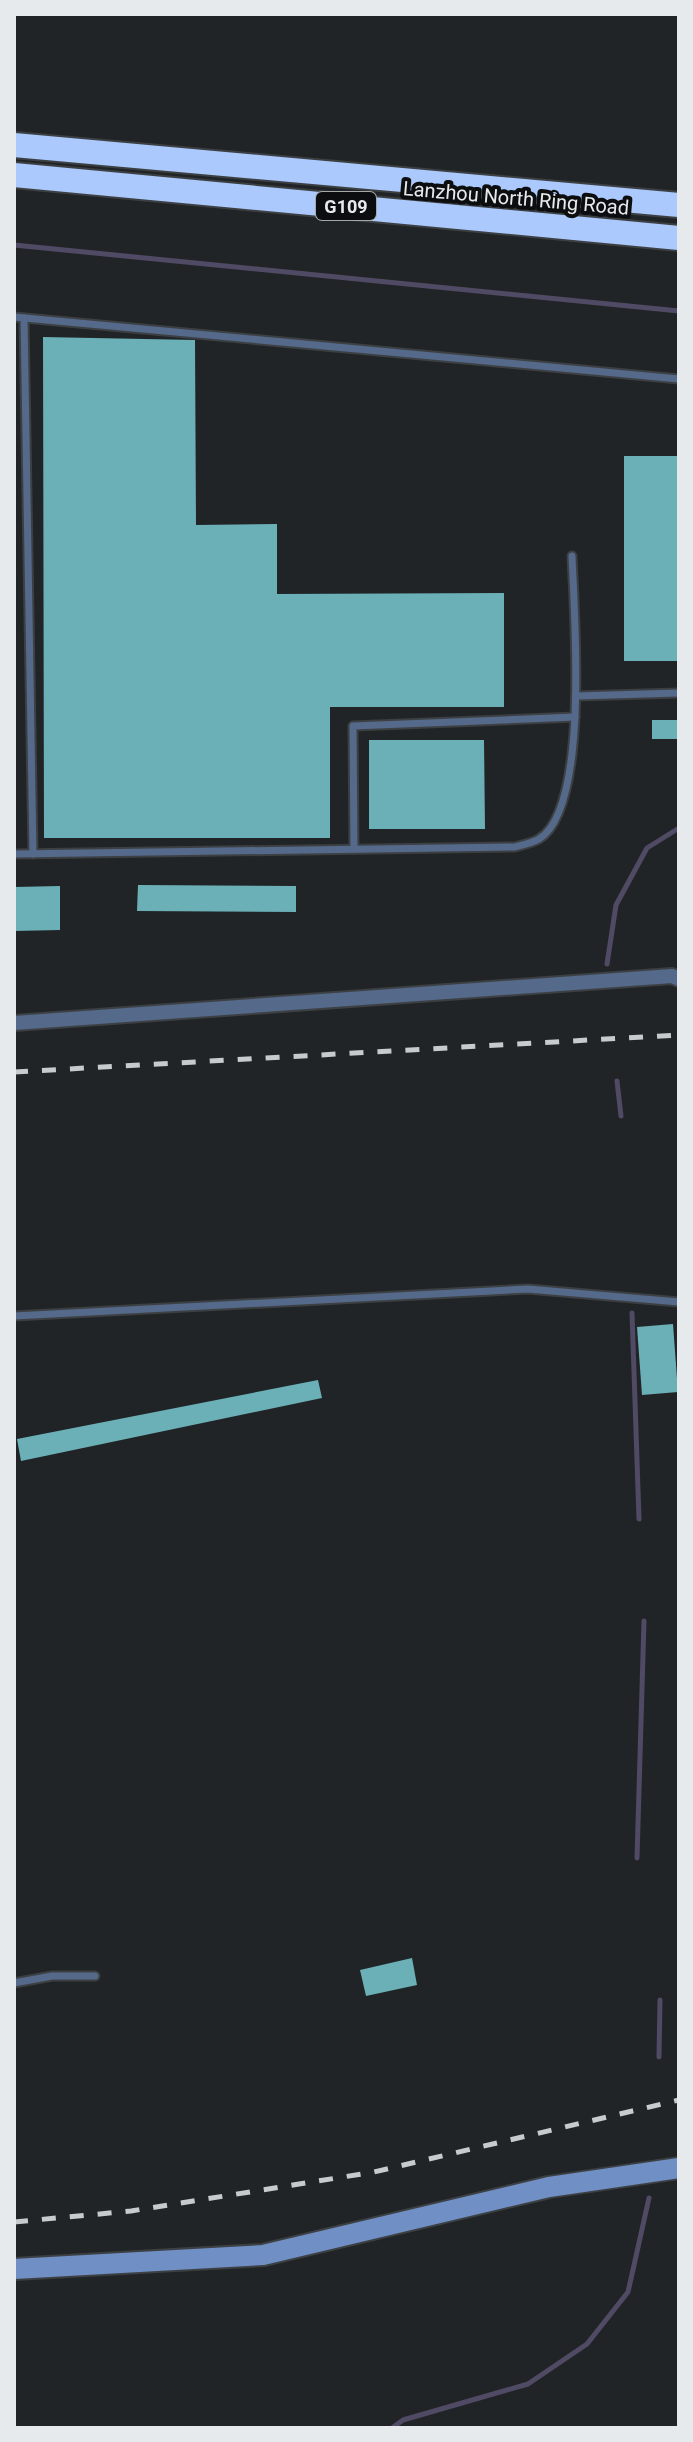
<svg xmlns="http://www.w3.org/2000/svg" width="693" height="2442" viewBox="0 0 693 2442" font-family="Roboto,sans-serif">
	<style>
		.lines { fill: none; stroke-linecap: round; stroke-linejoin: round }
		.stream { stroke: #504a64; stroke-width: 5 }
		.building { fill: #6bb0b6 }
		.lane-casing { stroke: #3c4043; stroke-width: 11 }
		.street-casing { stroke: #3c4043; stroke-width: 18 }
		.secondary-casing { stroke: #3c4043; stroke-width: 24 }
		.highway-casing { stroke: #3c4043; stroke-width: 28 }
		.lane { stroke: #55698a; stroke-width: 7 }
		.street { stroke: #55698a; stroke-width: 14 }
		.secondary { stroke: #708fc5; stroke-width: 20 }
		.highway { stroke: #abc9fc; stroke-width: 24 }
		.rail { stroke: #c8cbcd; stroke-width: 5; stroke-dasharray: 14 14; stroke-linecap: butt }
		.labels { text-anchor: middle; dominant-baseline: central; stroke-width: 8; stroke-linejoin: round; paint-order: stroke }
		.shield { fill: #0b0d0e; stroke: #a5a8a9; stroke-width: 2 }
		.shield-label { font-size: 18px; font-weight: bold; fill: #e7eaec }
		.street-label { font-size: 20px; fill: #e7eaec; stroke: #0b0d0e }
	</style>
	<rect width="100%" height="100%" fill="#202427"/>
	<g class="lines">
		<!-- stream -->
		<g class="stream">
			<polyline points="14,245 679,311"/>
			<polyline points="607,964 616,905 647,848 679,828"/>
			<polyline points="617,1081 621,1116"/>
			<polyline points="632,1313 639,1519"/>
			<polyline points="637,1858 644,1621"/>
			<polyline points="659,2057 660,2000"/>
			<polyline points="392,2428 403,2420 528,2384 587,2344 628,2292 649,2198"/>
		</g>
	</g>
	<!-- building -->
	<g class="building">
		<polygon points="43,337 195,340 196,525 277,524 277,594 504,593 504,707 330,707 330,838 44,838"/>
		<rect x="624" y="456" width="55" height="205"/>
		<rect x="652" y="720" width="27" height="19"/>
		<polygon points="369,740 484,740 485,829 369,829"/>
		<polygon points="138,885 296,886 296,912 137,911"/>
		<polygon points="60,886 60,930 14,931 14,887"/>
		<polygon points="673,1324 678,1392 642,1395 637,1327"/>
		<polygon points="318,1380 322,1398 21,1461 17,1439"/>
		<polygon points="412,1958 417,1985 366,1996 360,1970"/>
	</g>
	<g class="lines">
		<defs>
			<g id="lane">
				<polyline points="14,317 679,379"/>
				<polyline points="24,318 33,854"/>
				<polyline points="576,696 679,693"/>
				<polyline points="354,849 353,726 575,717"/>
				<path d="M 14,854 L 515,847 C 522,845 532,843 539,839 C 590,808 574,612 572,556"/>
				<polyline points="14,1316 528,1289 679,1302"/>
				<polyline points="14,1983 52,1976 95,1976"/>
			</g>
			<polyline id="street" points="14,1023 672,976 679,979"/>
			<polyline id="secondary" points="14,2269 263,2255 549,2187 679,2168"/>
			<g id="highway">
				<polyline points="14,145 679,205"/>
				<polyline points="14,175 679,238"/>
			</g>
		</defs>
		<!-- lane casing -->
		<use href="#lane" class="lane-casing"/>
		<!-- street casing -->
		<use href="#street" class="street-casing"/>
		<!-- secondary casing -->
		<use href="#secondary" class="secondary-casing"/>
		<!-- highway casing -->
		<use href="#highway" class="highway-casing"/>
		<!-- lane -->
		<use href="#lane" class="lane"/>
		<!-- street -->
		<use href="#street" class="street"/>
		<!-- secondary -->
		<use href="#secondary" class="secondary"/>
		<!-- highway -->
		<use href="#highway" class="highway"/>
		<!-- rail -->
		<g class="rail">
			<polyline points="14,1072 679,1035"/>
			<polyline points="14,2222 131,2211 374,2172 679,2100"/>
		</g>
	</g>
	<g class="labels">
		<!-- shield labels -->
		<rect class="shield" x="316" y="192" width="60" height="28" rx="6"/>
		<g class="shield-label">
			<text x="346" y="206">G109</text>
		</g>
		<!-- street labels -->
		<g class="street-label">
			<text transform="translate(516 198) rotate(5)">Lanzhou North Ring Road</text>
		</g>
	</g>
	<!-- border -->
	<rect width="693" height="2442" fill="none" stroke="#e7eaec" stroke-width="32"/>
</svg>
